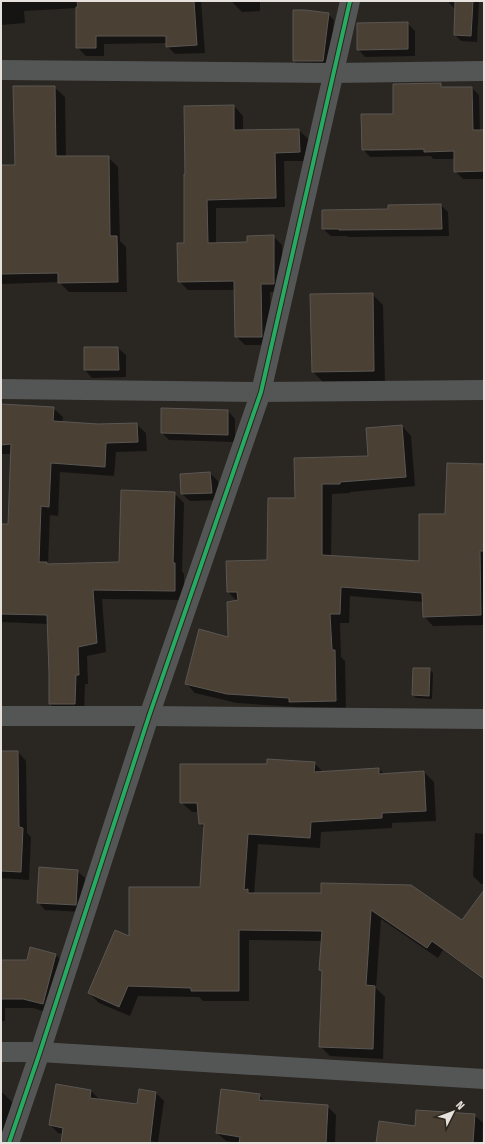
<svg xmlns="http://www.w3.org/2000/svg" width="485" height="1144" viewBox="0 0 485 1144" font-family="'Fira Sans Condensed',sans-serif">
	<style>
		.shadow { fill: #0007; fill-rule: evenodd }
		.building { fill: #4a4034; stroke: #5a5653 }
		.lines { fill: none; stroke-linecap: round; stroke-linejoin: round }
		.minor { stroke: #545555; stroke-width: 20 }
		.cycleway-casing { stroke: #2d261f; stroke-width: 6 }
		.cycleway { stroke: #26ab63; stroke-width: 4 }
	</style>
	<rect width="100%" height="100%" fill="#2a2622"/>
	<!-- shadow -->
	<g class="shadow">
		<polygon points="1,1 201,1 205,53 175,54 167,46 167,43 104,44 104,56 86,56 77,47 77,8 24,11 25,23 1,25"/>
		<polygon points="233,1 260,1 260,11 242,12 233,3"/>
		<polygon points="449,1 479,1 477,42 461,41 455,35 455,9 449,3"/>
		<polygon points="328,14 334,20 329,67 300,67 294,61"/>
		<polygon points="407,23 415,31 415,56 365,57 358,49"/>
		<path d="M 440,84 L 444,88 L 472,88 L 479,95 L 480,131 L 484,131 L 484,179 L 463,179 L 455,171 L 455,159 L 433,159 L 431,156 L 370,157 L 363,149 L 394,115 ZM 429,148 L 429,150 L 369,151 L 369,149 Z"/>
		<polygon points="54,87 65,97 66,157 108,157 118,167 120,241 126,247 127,292 69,292 59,282 1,284 1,166 16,166"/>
		<polygon points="234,106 243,116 243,131 299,130 308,139 309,161 284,161 285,207 216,208 216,244 248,243 273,236 282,245 283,292 270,292 271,345 245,345 236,336 235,290 188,290 179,281 185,244"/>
		<polygon points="441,205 448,212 449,236 348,237 347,236 331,236 323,229 389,210"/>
		<polygon points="372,294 383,305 385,382 324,383 313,372"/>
		<polygon points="85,348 118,348 126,355 126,377 92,378 85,370"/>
		<polygon points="53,408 63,417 62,423 98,425 136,424 146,433 147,451 116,452 114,476 60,472 58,516 50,515 48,565 120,563 174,493 184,503 182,571 184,574 184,600 102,599 106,652 87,656 88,684 85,684 84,713 59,713 50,704 48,624 1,622 1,525 9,525 12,454 1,454 1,409"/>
		<polygon points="228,411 235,419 235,442 169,440 162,433"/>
		<polygon points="402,426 411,436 415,486 350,492 350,493 332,494 331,556 420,562 446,515 484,465 484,625 433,626 424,616 423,602 350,596 349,623 340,623 341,657 345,661 346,710 299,711 295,707 237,703 195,693 186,683 230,638 237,601 228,592 268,561 296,499 295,459 369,457"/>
		<polygon points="210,473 218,481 219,500 190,501 182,494"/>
		<polygon points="429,669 433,673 432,699 416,698 413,695"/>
		<polygon points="1,752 18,752 26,761 27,833 31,837 29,880 1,878"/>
		<polygon points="314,763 324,773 379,769 384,774 424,772 434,782 436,821 392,823 392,828 321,832 320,848 258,844 254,894 462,922 484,895 484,980 443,950 438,958 381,919 376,988 385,997 383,1059 330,1056 320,1046 323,973 320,970 322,941 249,940 249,1001 203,1001 199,997 138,996 130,1016 99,1003 89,993 130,937 201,888 205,829 200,824 199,812 192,812 181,802 268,765"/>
		<polygon points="475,833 484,834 484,884 481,884 473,876"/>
		<polygon points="77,871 85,878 83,912 45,910 38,902"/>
		<polygon points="56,955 65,964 52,1014 33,1008 5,1008 5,1021 1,1021 1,961 28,961"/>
		<polygon points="91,1091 99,1099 99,1100 138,1105 140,1091 156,1093 164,1101 158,1142 148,1141 148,1143 62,1143 63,1134 58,1133 50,1125"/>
		<polygon points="1,1093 3,1093 12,1102 13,1128 1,1143"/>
		<polygon points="259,1095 266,1102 327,1106 336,1115 335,1143 237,1143 226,1141 217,1133"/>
		<polygon points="474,1115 483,1123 482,1143 377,1143 416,1127"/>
	</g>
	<!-- building -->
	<g class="building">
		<polygon points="77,1 194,1 197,45 166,47 166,36 96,36 96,48 76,48 76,7 78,7"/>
		<polygon points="455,1 473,1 471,36 454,35"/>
		<polygon points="293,10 305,10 329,13 323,61 293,61"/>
		<polygon points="408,22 408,49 357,50 357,23"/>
		<polygon points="441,83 441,87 472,87 473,130 484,130 484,171 454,172 454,151 424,152 424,149 362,150 361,114 393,114 393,84"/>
		<polygon points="13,86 55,86 56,156 109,156 110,236 117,236 118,282 58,283 58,273 1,274 1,165 15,165"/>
		<polygon points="234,105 234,130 299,129 300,152 275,153 276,198 207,200 208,243 247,242 247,236 274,235 274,284 261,284 262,337 235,337 234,281 178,282 177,243 184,243 184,174 185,174 184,106"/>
		<polygon points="441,204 442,229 339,230 339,229 322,229 322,210 388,209 388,205"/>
		<polygon points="373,293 374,371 312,372 310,294"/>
		<polygon points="84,347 118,347 119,370 84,370"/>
		<polygon points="1,404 54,407 53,421 98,424 137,423 138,442 106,443 105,467 51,463 49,507 41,506 39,562 47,562 47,564 119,562 121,490 175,492 173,563 175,563 175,591 93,590 97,643 78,647 79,675 76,675 75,704 49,704 49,674 47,615 1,614 1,524 8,524 11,444 1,445"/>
		<polygon points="161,408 228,410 228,435 161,433"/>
		<polygon points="402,425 406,477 340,482 340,484 322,484 322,555 419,561 419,514 445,514 447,463 484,464 484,551 480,551 481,615 423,617 422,593 341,587 340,614 330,614 332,650 335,650 336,701 289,702 289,698 227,694 185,684 199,629 228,637 227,602 238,600 237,592 227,592 226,561 267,560 268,498 295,498 294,458 368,456 366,428"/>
		<polygon points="210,472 212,493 181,494 180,474"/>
		<polygon points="413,668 430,668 429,696 412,695"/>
		<polygon points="1,751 18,751 19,827 23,828 21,872 1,871"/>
		<polygon points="267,759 315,762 314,772 379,768 379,774 424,771 426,811 382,813 382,818 311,822 310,838 248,834 244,890 248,889 248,893 321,893 321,883 411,885 462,920 484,890 484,979 432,941 427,948 371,910 366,985 375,986 373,1049 319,1047 322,971 319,970 322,931 239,930 239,991 191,991 191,988 128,986 119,1007 88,993 115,930 129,936 129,887 200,887 204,824 199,824 197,803 180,803 180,764 267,764"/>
		<polygon points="39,867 78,870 76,905 37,903"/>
		<polygon points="30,947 56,954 43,1004 23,999 1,999 1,960 27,960"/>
		<polygon points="56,1084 91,1090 90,1098 137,1104 139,1089 156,1092 150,1143 61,1143 63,1128 49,1125"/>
		<polygon points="221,1089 260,1094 259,1100 328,1105 326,1143 239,1143 240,1137 216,1133"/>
		<polygon points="416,1110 475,1114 473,1143 376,1143 379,1121 415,1126"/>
	</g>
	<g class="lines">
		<!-- minor -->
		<g class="minor">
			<polyline points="1,70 333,73 484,71"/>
			<polyline points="1,389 261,392 484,390"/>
			<polyline points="1,716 149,716 484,719"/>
			<polyline points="1,1052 40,1052 484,1079"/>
			<polyline points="9,1143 40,1052 149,716 261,392 350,1"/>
		</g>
		<defs>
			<polyline id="cycleway" points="9,1143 40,1052 149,716 261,392 350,1"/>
		</defs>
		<!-- cycleway casing -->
		<use href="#cycleway" class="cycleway-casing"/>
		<!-- cycleway -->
		<use href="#cycleway" class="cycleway"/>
	</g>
	<!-- border -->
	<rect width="485" height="1144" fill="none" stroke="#e6e1dc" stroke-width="4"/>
	<!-- north arrow -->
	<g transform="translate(453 1112) rotate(48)" stroke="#2d261f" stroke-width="3" paint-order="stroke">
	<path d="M0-3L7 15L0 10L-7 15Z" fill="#e6e1dc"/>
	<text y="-6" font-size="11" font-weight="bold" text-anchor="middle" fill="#e6e1dc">N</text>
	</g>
</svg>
